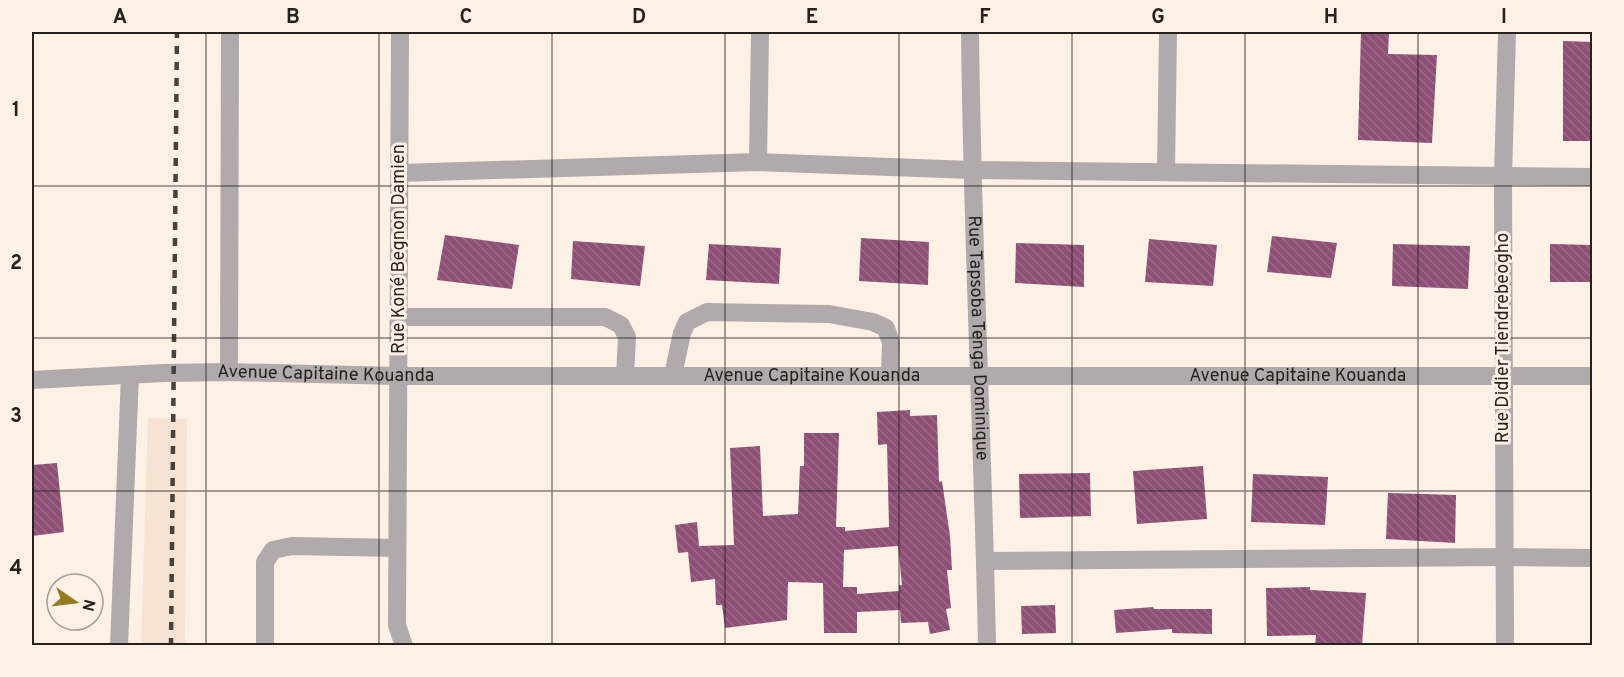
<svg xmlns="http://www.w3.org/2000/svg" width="1624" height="677" viewBox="0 0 1624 677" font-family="Overpass,sans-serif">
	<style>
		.built { fill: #f7e3d3 }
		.building { fill: url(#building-back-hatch); fill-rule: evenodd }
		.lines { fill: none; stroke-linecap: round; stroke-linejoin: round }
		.minor { stroke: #b1a9ab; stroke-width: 18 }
		.rail { stroke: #48423d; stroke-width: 4.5; stroke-dasharray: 8 8; stroke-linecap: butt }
		.grid { fill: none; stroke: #26211d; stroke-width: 1.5; stroke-opacity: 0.55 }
		.labels { text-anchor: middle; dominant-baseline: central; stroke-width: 6; stroke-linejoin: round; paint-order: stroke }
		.street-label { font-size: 18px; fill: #26211d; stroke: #fdf0e5 }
		.neatline { fill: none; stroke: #26211d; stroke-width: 2 }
		.grid-label { font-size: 20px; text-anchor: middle; font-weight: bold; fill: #26211d }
	</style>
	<defs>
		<pattern id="building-back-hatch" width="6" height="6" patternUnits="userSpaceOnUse" patternTransform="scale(1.5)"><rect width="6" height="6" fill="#8e4f76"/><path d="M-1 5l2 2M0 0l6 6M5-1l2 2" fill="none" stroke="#9a6a87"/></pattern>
	</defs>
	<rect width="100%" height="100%" fill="#fdf0e5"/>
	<!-- built -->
	<polygon class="built" points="148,418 187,419 185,645 141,645"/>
	<!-- building -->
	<g class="building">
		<polygon points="1361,32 1389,32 1388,54 1437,55 1432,143 1358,140"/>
		<polygon points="1563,41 1593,42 1593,141 1563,141"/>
		<polygon points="445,235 519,245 512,289 437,280"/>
		<polygon points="1272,236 1337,243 1331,278 1267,272"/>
		<polygon points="861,238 929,242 928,285 859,281"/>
		<polygon points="1149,239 1217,245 1213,286 1145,282"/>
		<polygon points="573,241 645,246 640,286 571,279"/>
		<polygon points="1016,243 1084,245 1084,287 1015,283"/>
		<polygon points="709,244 781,248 779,284 706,280"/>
		<polygon points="1393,244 1470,246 1468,289 1392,286"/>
		<polygon points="1550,244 1593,245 1593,282 1550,282"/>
		<path d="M 910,410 L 910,416 L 937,415 L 939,482 L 942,481 L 950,536 L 952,570 L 947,570 L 951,608 L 946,609 L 950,630 L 930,634 L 928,622 L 901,623 L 900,610 L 857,612 L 857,633 L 824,633 L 823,583 L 788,582 L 787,620 L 725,628 L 722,605 L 716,605 L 715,579 L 691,582 L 688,552 L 678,553 L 675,525 L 697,522 L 699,546 L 734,545 L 730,448 L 760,446 L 763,516 L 798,514 L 800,466 L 804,466 L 804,433 L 839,433 L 836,527 L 845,527 L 845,531 L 889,527 L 887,444 L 878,445 L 877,412 ZM 898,546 L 902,585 L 899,585 L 899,591 L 857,594 L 857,587 L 843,587 L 844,550 Z"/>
		<polygon points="57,463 64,532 32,536 32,465"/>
		<polygon points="1203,466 1207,519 1137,524 1133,471"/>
		<polygon points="1090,473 1091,516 1020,518 1019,474"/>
		<polygon points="1253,474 1328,477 1325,525 1251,522"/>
		<polygon points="1388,493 1456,495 1455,543 1386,539"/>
		<polygon points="1310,587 1310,590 1366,593 1362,645 1315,645 1316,635 1267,636 1266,588"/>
		<polygon points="1055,605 1056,633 1022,634 1021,606"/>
		<polygon points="1153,607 1154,609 1212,609 1212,634 1172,633 1172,629 1116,633 1114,610"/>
	</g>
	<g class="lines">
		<!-- minor -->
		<g class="minor">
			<polyline points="400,32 397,625 404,646"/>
			<path id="s1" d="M 970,32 C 972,236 983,441 987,646"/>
			<polyline points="758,162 760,32"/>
			<polyline points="1166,171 1168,32"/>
			<polyline points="400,173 758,162 971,170 1592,177"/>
			<polyline points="399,317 605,317 621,325 627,337 625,376"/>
			<polyline points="229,372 230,32"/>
			<polyline points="673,375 682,333 687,322 707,312 829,314 873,322 886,328 891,343 890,375"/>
			<path id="s2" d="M 32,380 L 163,373 L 229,372 L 398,376 L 1592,376"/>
			<polyline points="985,561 1505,557 1592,558"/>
			<polyline points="265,644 265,562 273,550 292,546 397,548"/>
			<polyline points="119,646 130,375"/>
			<polyline points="1505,646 1503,177 1507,32"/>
		</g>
		<!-- rail -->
		<polyline class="rail" points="171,646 177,32"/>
	</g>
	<!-- grid -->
	<path class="grid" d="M 206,32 L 206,646M 379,32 L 379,646M 552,32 L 552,646M 725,32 L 725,646M 899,32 L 899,646M 1072,32 L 1072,646M 1245,32 L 1245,646M 1418,32 L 1418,646M 32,186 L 1592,186M 32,338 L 1592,338M 32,491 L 1592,491"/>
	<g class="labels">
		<!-- street labels -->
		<g class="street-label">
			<text transform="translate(399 249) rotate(-90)">Rue Koné Begnon Damien</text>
			<text transform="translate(1503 338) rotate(-90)">Rue Didier Tiendrebeogho</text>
			<text stroke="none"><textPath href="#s1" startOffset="306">Rue Tapsoba Tenga Dominique</textPath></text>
			<text stroke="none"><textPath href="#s2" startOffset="294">Avenue Capitaine Kouanda</textPath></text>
			<text stroke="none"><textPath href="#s2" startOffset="780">Avenue Capitaine Kouanda</textPath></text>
			<text stroke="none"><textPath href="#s2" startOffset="1266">Avenue Capitaine Kouanda</textPath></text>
		</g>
	</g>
	<!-- border -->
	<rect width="1624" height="677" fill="none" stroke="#fdf0e5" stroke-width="66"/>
	<!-- north arrow -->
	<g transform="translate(75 602) rotate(104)"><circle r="28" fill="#fdf0e5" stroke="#a79d95" stroke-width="1.5"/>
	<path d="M0-4.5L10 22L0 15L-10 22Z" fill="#947a21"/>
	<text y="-9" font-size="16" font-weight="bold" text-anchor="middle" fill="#26211d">N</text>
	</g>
	<rect x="33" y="33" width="1558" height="611" class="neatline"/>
	<g class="grid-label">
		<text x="120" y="23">A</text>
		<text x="293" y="23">B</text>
		<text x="466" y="23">C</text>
		<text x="639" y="23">D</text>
		<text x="812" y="23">E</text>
		<text x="985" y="23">F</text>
		<text x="1158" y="23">G</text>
		<text x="1331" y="23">H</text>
		<text x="1504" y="23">I</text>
		<text x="16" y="116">1</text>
		<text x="16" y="269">2</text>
		<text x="16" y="422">3</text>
		<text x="16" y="574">4</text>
	</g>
</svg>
